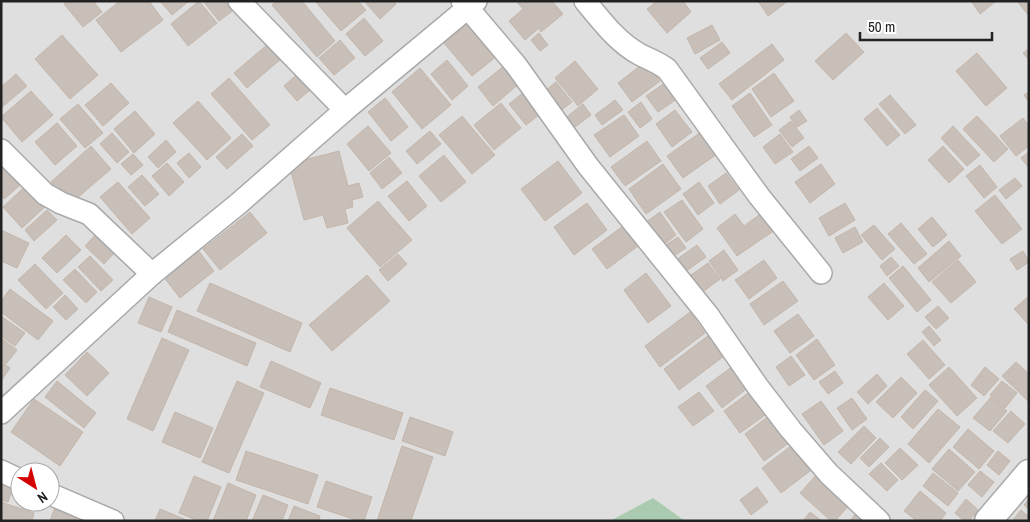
<svg xmlns="http://www.w3.org/2000/svg" width="1030" height="522" viewBox="0 0 1030 522" font-family="'Archivo Narrow',sans-serif">
	<style>
		.residential { fill: #e0dfdf; fill-rule: evenodd }
		.cemetery { fill: #aacbaf }
		.building { fill: #c7bfb8; stroke: #c4b6ab }
		.lines { fill: none; stroke-linecap: round; stroke-linejoin: round }
		.minor-casing { stroke: #a9a9a9; stroke-width: 24 }
		.tertiary-casing { stroke: #a9a9a9; stroke-width: 29 }
		.minor { stroke: #fff; stroke-width: 21 }
		.tertiary { stroke: #fff; stroke-width: 26 }
	</style>
	<rect width="100%" height="100%" fill="#f2efe9"/>
	<!-- residential -->
	<path class="residential" d="M 1,1 L 1029,1 L 1029,521 L 1,521 ZM 20,472 L 50,472 L 50,502 L 20,502 Z"/>
	<!-- cemetery -->
	<polygon class="cemetery" points="653,498 685,521 610,521"/>
	<!-- building -->
	<g class="building">
		<polygon points="67,1 93,1 102,12 83,27 64,4"/>
		<polygon points="120,1 149,1 163,20 121,52 96,20"/>
		<polygon points="160,1 189,1 172,15"/>
		<polygon points="199,1 217,23 188,46 171,24"/>
		<polygon points="203,1 229,1 235,9 219,21"/>
		<polygon points="277,1 302,1 335,41 317,57 272,5"/>
		<polygon points="315,1 358,1 366,10 341,31"/>
		<polygon points="364,1 393,1 396,4 380,19"/>
		<polygon points="516,1 552,1 563,14 541,32 539,28 525,40 509,21 523,9"/>
		<polygon points="657,1 683,1 691,12 667,33 647,9"/>
		<polygon points="758,1 788,1 768,16"/>
		<polygon points="971,1 996,1 980,14"/>
		<polygon points="1017,1 1029,1 1029,16"/>
		<polygon points="364,18 383,41 365,56 346,34"/>
		<polygon points="469,23 497,56 472,76 444,43"/>
		<polygon points="712,25 720,40 695,54 687,38"/>
		<polygon points="539,33 548,45 540,51 531,40"/>
		<polygon points="846,33 864,52 833,80 815,61"/>
		<polygon points="62,35 98,75 70,99 35,59"/>
		<polygon points="275,38 288,53 247,88 234,73"/>
		<polygon points="340,40 355,58 334,75 319,58"/>
		<polygon points="722,42 730,53 708,69 700,58"/>
		<polygon points="772,44 784,60 732,100 719,84"/>
		<polygon points="1029,49 1029,60 1023,53"/>
		<polygon points="977,53 1007,88 986,106 956,71"/>
		<polygon points="447,60 468,86 452,100 431,74"/>
		<polygon points="575,61 598,89 578,106 555,78"/>
		<polygon points="645,62 660,81 632,102 618,83"/>
		<polygon points="505,65 520,83 493,106 478,87"/>
		<polygon points="420,68 451,105 422,129 392,92"/>
		<polygon points="303,69 316,85 297,101 284,86"/>
		<polygon points="774,73 794,101 771,117 752,89"/>
		<polygon points="16,74 27,86 1,108 1,87"/>
		<polygon points="229,78 270,125 252,140 211,94"/>
		<polygon points="669,80 681,96 658,112 646,96"/>
		<polygon points="556,82 572,102 560,111 545,91"/>
		<polygon points="111,83 129,103 103,126 85,105"/>
		<polygon points="529,88 547,109 526,125 509,104"/>
		<polygon points="31,91 53,115 22,142 1,117"/>
		<polygon points="1029,92 1029,102 1024,95"/>
		<polygon points="750,93 772,125 754,137 732,106"/>
		<polygon points="890,95 916,125 905,134 879,104"/>
		<polygon points="385,98 408,127 391,141 368,112"/>
		<polygon points="615,100 623,110 602,125 595,115"/>
		<polygon points="198,101 231,138 207,160 173,123"/>
		<polygon points="641,102 652,119 640,128 628,112"/>
		<polygon points="501,103 521,128 494,150 474,125"/>
		<polygon points="78,104 103,133 85,148 60,119"/>
		<polygon points="583,104 591,115 571,130 563,120"/>
		<polygon points="877,108 900,135 887,146 864,119"/>
		<polygon points="675,110 692,132 672,147 656,124"/>
		<polygon points="799,110 807,121 797,127 790,117"/>
		<polygon points="135,111 155,134 134,153 114,129"/>
		<polygon points="624,115 639,136 610,157 594,135"/>
		<polygon points="462,116 495,155 472,174 439,135"/>
		<polygon points="977,116 1008,149 994,162 963,129"/>
		<polygon points="1023,118 1029,126 1029,146 1016,156 1000,136"/>
		<polygon points="791,121 804,138 792,147 779,130"/>
		<polygon points="57,123 77,146 55,165 35,142"/>
		<polygon points="368,126 391,153 369,171 347,144"/>
		<polygon points="953,126 980,155 967,166 941,138"/>
		<polygon points="430,131 441,144 417,164 406,151"/>
		<polygon points="701,132 717,154 683,178 667,156"/>
		<polygon points="112,133 129,152 117,163 100,144"/>
		<polygon points="242,134 253,146 227,169 216,157"/>
		<polygon points="780,134 793,152 775,164 763,147"/>
		<polygon points="166,140 176,152 158,168 148,157"/>
		<polygon points="647,141 661,161 625,186 611,167"/>
		<polygon points="91,146 111,169 70,204 51,182"/>
		<polygon points="809,146 818,158 800,171 791,159"/>
		<polygon points="943,146 964,169 949,183 928,160"/>
		<polygon points="339,151 348,186 359,183 363,197 352,200 353,207 345,209 348,223 327,228 323,215 304,220 289,164"/>
		<polygon points="1029,152 1029,168 1021,158"/>
		<polygon points="189,153 201,167 189,178 177,163"/>
		<polygon points="133,154 143,165 131,175 121,164"/>
		<polygon points="1,155 26,180 4,199 1,195"/>
		<polygon points="444,155 466,182 441,202 419,176"/>
		<polygon points="389,157 402,173 382,189 370,173"/>
		<polygon points="558,161 582,193 545,221 521,189"/>
		<polygon points="167,163 184,182 169,196 152,176"/>
		<polygon points="663,164 681,189 646,214 629,189"/>
		<polygon points="821,164 835,184 810,203 795,182"/>
		<polygon points="980,165 997,187 984,198 966,176"/>
		<polygon points="726,173 739,190 720,204 708,186"/>
		<polygon points="142,175 159,194 145,206 128,187"/>
		<polygon points="1015,178 1022,186 1006,199 999,190"/>
		<polygon points="407,181 427,206 409,221 388,196"/>
		<polygon points="30,182 49,203 22,228 3,207"/>
		<polygon points="118,182 150,218 132,234 100,197"/>
		<polygon points="699,182 714,203 698,215 683,194"/>
		<polygon points="995,195 1022,229 1002,244 975,211"/>
		<polygon points="682,200 703,229 686,242 664,212"/>
		<polygon points="378,201 412,240 380,267 347,228"/>
		<polygon points="587,203 607,230 574,255 554,227"/>
		<polygon points="845,203 855,220 829,236 819,218"/>
		<polygon points="47,210 57,220 34,241 25,230"/>
		<polygon points="250,212 267,233 220,270 203,249"/>
		<polygon points="660,212 676,235 659,248 642,225"/>
		<polygon points="763,212 775,230 737,256 717,228 735,214 744,226"/>
		<polygon points="932,217 947,235 933,247 918,229"/>
		<polygon points="901,223 927,254 914,264 888,234"/>
		<polygon points="874,225 895,249 882,260 861,235"/>
		<polygon points="623,226 638,246 607,269 592,249"/>
		<polygon points="855,227 863,242 843,253 835,238"/>
		<polygon points="1,230 29,243 17,268 1,261"/>
		<polygon points="99,231 118,249 104,264 85,246"/>
		<polygon points="66,235 81,250 57,273 42,258"/>
		<polygon points="678,237 686,248 669,259 661,248"/>
		<polygon points="949,241 961,256 929,282 918,268"/>
		<polygon points="697,245 706,257 682,274 673,262"/>
		<polygon points="197,249 214,271 180,298 163,276"/>
		<polygon points="724,250 738,270 723,281 709,261"/>
		<polygon points="1023,251 1029,262 1017,270 1010,259"/>
		<polygon points="398,254 407,264 388,281 379,270"/>
		<polygon points="90,256 113,280 101,291 78,267"/>
		<polygon points="891,257 899,266 887,276 880,266"/>
		<polygon points="764,260 777,278 749,299 735,280"/>
		<polygon points="958,260 976,282 951,303 932,282"/>
		<polygon points="708,263 720,279 696,297 684,280"/>
		<polygon points="35,264 63,293 46,309 18,280"/>
		<polygon points="903,266 931,300 917,312 889,278"/>
		<polygon points="75,269 97,292 86,303 63,280"/>
		<polygon points="646,273 671,306 648,323 624,290"/>
		<polygon points="367,275 390,301 332,351 309,325"/>
		<polygon points="783,281 798,301 764,325 750,304"/>
		<polygon points="210,283 302,323 290,352 197,311"/>
		<polygon points="884,283 904,306 888,320 868,297"/>
		<polygon points="10,289 53,321 38,340 1,312 1,301"/>
		<polygon points="65,295 78,309 66,320 53,307"/>
		<polygon points="1029,296 1029,325 1014,309"/>
		<polygon points="149,297 172,307 161,332 138,323"/>
		<polygon points="938,306 949,318 936,329 925,317"/>
		<polygon points="177,310 256,343 247,366 168,332"/>
		<polygon points="690,312 705,333 660,367 645,346"/>
		<polygon points="798,314 814,336 790,353 774,331"/>
		<polygon points="1,316 25,333 15,346 1,336"/>
		<polygon points="929,326 941,340 934,346 922,332"/>
		<polygon points="709,335 724,356 679,390 664,369"/>
		<polygon points="1,338 17,350 6,364 1,360"/>
		<polygon points="162,338 189,350 153,431 127,419"/>
		<polygon points="817,339 835,365 814,380 796,355"/>
		<polygon points="923,340 945,365 929,379 907,354"/>
		<polygon points="87,352 109,373 87,396 65,375"/>
		<polygon points="791,356 805,375 789,386 776,367"/>
		<polygon points="271,361 321,383 310,408 260,387"/>
		<polygon points="1,362 10,368 1,381"/>
		<polygon points="1016,362 1029,374 1029,402 1002,376"/>
		<polygon points="733,366 749,387 722,408 706,386"/>
		<polygon points="949,367 977,398 957,416 929,385"/>
		<polygon points="985,367 999,379 984,396 971,385"/>
		<polygon points="835,371 843,383 828,394 819,382"/>
		<polygon points="877,374 887,386 868,404 857,392"/>
		<polygon points="901,377 917,393 893,418 876,402"/>
		<polygon points="57,381 96,413 84,428 45,397"/>
		<polygon points="237,381 264,393 229,473 202,462"/>
		<polygon points="1002,381 1017,393 1005,408 990,395"/>
		<polygon points="330,388 403,413 394,440 321,415"/>
		<polygon points="925,390 938,401 913,429 901,417"/>
		<polygon points="751,391 768,413 740,433 724,411"/>
		<polygon points="699,392 714,411 693,426 678,407"/>
		<polygon points="991,397 1007,411 990,431 973,418"/>
		<polygon points="852,398 867,419 852,430 837,408"/>
		<polygon points="34,399 83,432 60,466 11,432"/>
		<polygon points="821,401 843,431 824,445 802,414"/>
		<polygon points="938,409 960,427 929,463 908,444"/>
		<polygon points="1011,411 1025,424 1008,443 993,431"/>
		<polygon points="175,412 213,428 200,458 162,442"/>
		<polygon points="770,415 790,442 764,461 745,434"/>
		<polygon points="410,417 453,432 445,456 402,441"/>
		<polygon points="864,426 876,438 851,464 838,452"/>
		<polygon points="968,429 994,451 979,469 953,447"/>
		<polygon points="880,438 889,447 869,467 860,458"/>
		<polygon points="402,446 433,457 411,521 377,521"/>
		<polygon points="791,446 810,471 781,493 762,468"/>
		<polygon points="900,448 918,465 902,480 885,463"/>
		<polygon points="949,449 975,472 958,491 932,469"/>
		<polygon points="246,451 318,475 308,504 236,480"/>
		<polygon points="998,451 1010,461 999,475 987,465"/>
		<polygon points="881,463 898,480 887,491 869,474"/>
		<polygon points="980,471 994,482 982,497 968,485"/>
		<polygon points="819,472 852,502 835,521 831,521 800,493"/>
		<polygon points="933,473 958,493 948,506 923,486"/>
		<polygon points="194,476 221,487 207,521 199,521 179,513"/>
		<polygon points="1,480 14,484 8,502 1,500"/>
		<polygon points="326,481 372,497 364,521 359,521 317,507"/>
		<polygon points="228,483 256,495 246,521 213,521"/>
		<polygon points="757,487 768,502 751,515 740,500"/>
		<polygon points="920,491 946,513 940,521 917,521 904,511"/>
		<polygon points="263,495 288,505 282,521 252,521"/>
		<polygon points="966,499 978,510 969,521 964,521 955,513"/>
		<polygon points="1029,499 1029,509 1024,505"/>
		<polygon points="1,502 34,513 32,521 1,521"/>
		<polygon points="294,506 320,516 319,521 288,521"/>
		<polygon points="55,507 77,516 75,521 50,521"/>
		<polygon points="160,509 189,521 155,521"/>
		<polygon points="1021,510 1029,517 1029,521 1012,521"/>
		<polygon points="810,512 822,521 803,521"/>
		<polygon points="856,513 867,521 850,521"/>
	</g>
	<g class="lines">
		<defs>
			<g id="minor">
				<polyline points="239,1 345,110"/>
				<polyline points="462,1 516,65 588,166 708,315 758,387 791,430 829,474 879,521"/>
				<path d="M 585,1 C 601,20 617,42 639,54 C 650,60 656,61 667,69 L 759,196 L 821,273"/>
				<polyline points="1,150 45,194 61,203 89,214 152,274"/>
				<polyline points="1,413 152,274 238,204 345,110 476,1"/>
				<polyline points="1,471 20,480"/>
				<polyline points="50,494 113,521"/>
			</g>
			<polyline id="tertiary" points="988,521 1029,473"/>
		</defs>
		<!-- minor casing -->
		<use href="#minor" class="minor-casing"/>
		<!-- tertiary casing -->
		<use href="#tertiary" class="tertiary-casing"/>
		<!-- minor -->
		<use href="#minor" class="minor"/>
		<!-- tertiary -->
		<use href="#tertiary" class="tertiary"/>
	</g>
	<!-- border -->
	<rect width="1030" height="522" fill="none" stroke="#222222" stroke-width="5"/>
	<!-- north arrow -->
	<g transform="translate(35 487) rotate(144)"><circle r="24" fill="#ffffff" stroke="#a7a7a7"/>
	<path d="M0-4L9 19L0 12L-9 19Z" fill="#d40000"/>
	<text y="-8" font-size="14" font-weight="bold" text-anchor="middle" fill="#222222">N</text>
	</g>
	<!-- scale -->
	<path d="M860 32v8h132v-8" fill="none" stroke="#222222" stroke-width="2.5"/>
	<text x="868" y="32" font-size="15" fill="#222222" stroke="#ffffff" stroke-width="4" paint-order="stroke">50 m</text>
</svg>
